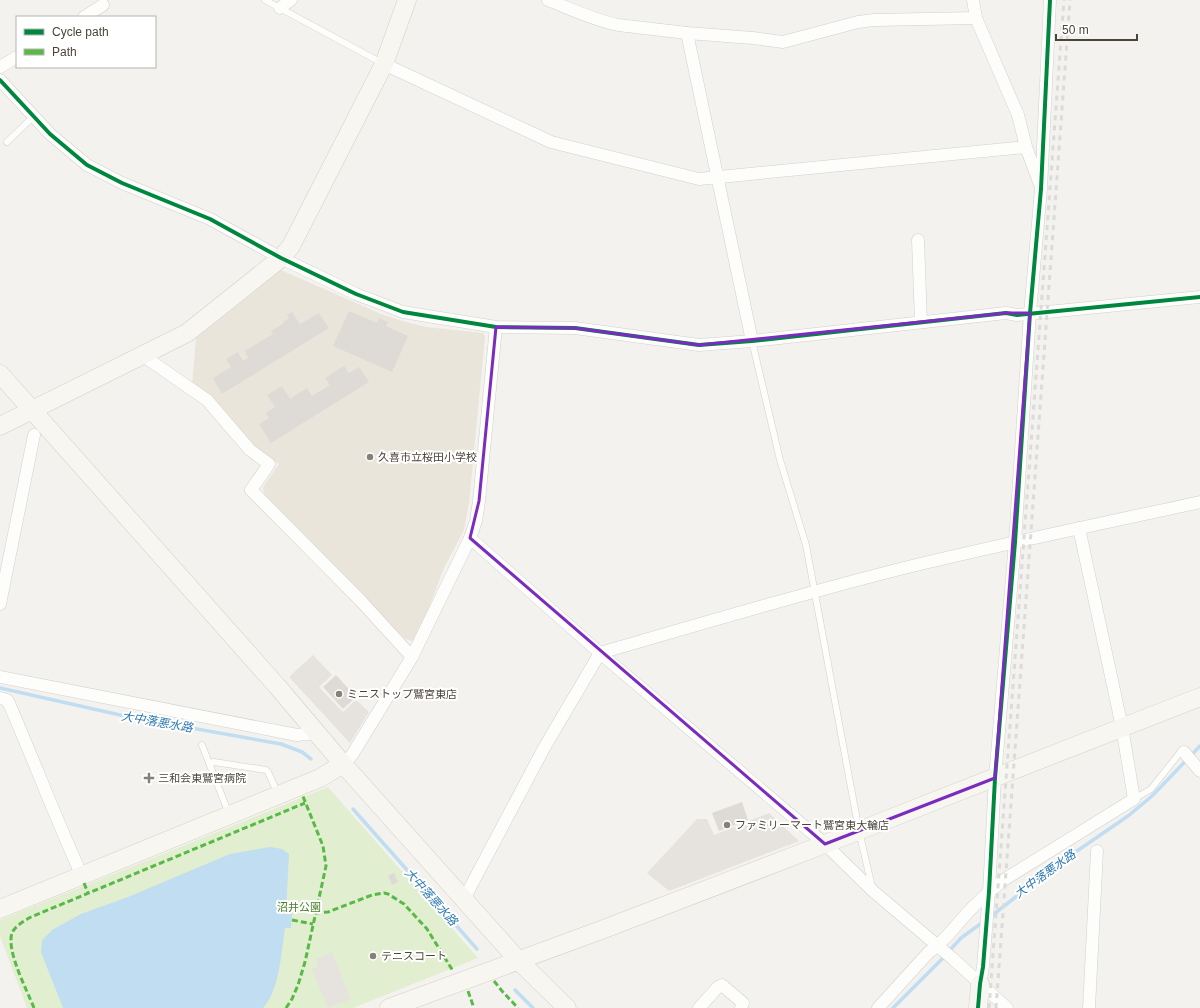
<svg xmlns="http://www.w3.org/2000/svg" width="1200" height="1008" viewBox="0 0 1200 1008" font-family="Arial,'Noto Sans JP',sans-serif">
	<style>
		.education { fill: #eae5da }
		.green { fill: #e1eecf }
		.parking { fill: #e6e3df }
		.water { fill: #c0ddf1 }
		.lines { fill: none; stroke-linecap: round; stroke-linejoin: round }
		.stream { stroke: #c0ddf1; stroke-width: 3.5 }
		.building { fill: #dedbd6 }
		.lane-casing { stroke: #d2d0cb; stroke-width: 7 }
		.street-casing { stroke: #d2d0cb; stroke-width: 13 }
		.secondary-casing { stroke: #d3cfc5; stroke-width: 19 }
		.lane { stroke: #fdfdfc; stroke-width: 6 }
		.street { stroke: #fdfdfc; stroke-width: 12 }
		.secondary { stroke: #f7f6f1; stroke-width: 18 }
		.rail { stroke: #dbdbda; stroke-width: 3; stroke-dasharray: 5 5; stroke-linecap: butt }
		.quiet { stroke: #58b947; stroke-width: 3; stroke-dasharray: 6 3; stroke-linecap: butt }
		.cycleway-casing { stroke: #fff; stroke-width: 6 }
		.cycleway { stroke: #00873e; stroke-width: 4 }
		.marked { fill: none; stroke: #7b2cbf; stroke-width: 3; stroke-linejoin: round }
		.poi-dot { fill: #868178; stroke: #fff; stroke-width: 1.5 }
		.labels { text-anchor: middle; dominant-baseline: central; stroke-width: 4; stroke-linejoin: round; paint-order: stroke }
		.poi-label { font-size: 11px; fill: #4b4439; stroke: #fff; text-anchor: start }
		.park-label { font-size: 11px; fill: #4a7f2a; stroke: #fff }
		.water-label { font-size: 12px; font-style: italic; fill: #2e7ab2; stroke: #fff }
	</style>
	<rect width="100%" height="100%" fill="#f4f2ee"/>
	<!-- education -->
	<polygon class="education" points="281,270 381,314 402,321 426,327 483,333 485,337 469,503 464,530 444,568 428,610 413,641 405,639 264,494 263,487 279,464 256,449 192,385 196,338"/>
	<!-- green -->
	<polygon class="green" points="328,787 478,958 353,1008 27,1008 0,936 0,920"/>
	<!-- parking -->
	<g class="parking">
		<polygon points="313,655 332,675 319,687 343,712 356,700 369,712 350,743 289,677"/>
		<polygon points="769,813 799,841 669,891 647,873 697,819 707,819 714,835"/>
		<polygon points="332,952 351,999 328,1008 312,969 318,966 315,959"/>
	</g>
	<!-- water -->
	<path class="water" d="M 270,847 L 282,849 L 289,854 L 286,911 L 292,912 L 291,928 L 285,928 C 281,953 280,989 263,1008 L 63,1008 L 41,952 L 42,940 L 52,930 L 81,914 L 128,897 L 230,854 Z"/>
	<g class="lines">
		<!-- stream -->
		<g class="stream">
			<polyline points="0,688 129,717 281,744 302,752 311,759"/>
			<polyline points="353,809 477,949"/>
			<polyline points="990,917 1017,896 1029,884 1128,816 1152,796 1200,746"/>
			<polyline points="515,990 533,1008"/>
			<polyline points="893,1008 941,960 961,938 983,922"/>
		</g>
	</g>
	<!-- building -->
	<g class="building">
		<polygon points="349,311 377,323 379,318 388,322 386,326 408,336 392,372 333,346"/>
		<polygon points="292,312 300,324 319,313 329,328 222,394 213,378 231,367 226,359 238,352 243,361 248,358 245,351 273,334 271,331 284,323 283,322 289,318 287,315"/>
		<polygon points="344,366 349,373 359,367 369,382 271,443 259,424 269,418 266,413 275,407 267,395 282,386 290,399 307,388 312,396 330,385 325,378"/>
		<polygon points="336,675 356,697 343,709 323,687"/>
		<polygon points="742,802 748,820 719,831 712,813"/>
		<polygon points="394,873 398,882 392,885 388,876"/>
	</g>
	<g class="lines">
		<defs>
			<g id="lane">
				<polyline points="265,0 382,63"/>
				<polyline points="7,142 34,116"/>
				<polyline points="752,341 780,460 806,545 859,831 872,887"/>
				<polyline points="202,745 229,814"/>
				<polyline points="209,763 214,762 266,770 268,772 278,794"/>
				<polyline points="1134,799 1151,789 1182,750 1183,751"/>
			</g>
			<g id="street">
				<path d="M 548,0 C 571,9 594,20 618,25 L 687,33 L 753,38 L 783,42 L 858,22 L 874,20 L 976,18 L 973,0"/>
				<polyline points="280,8 291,0"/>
				<polyline points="84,17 103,5"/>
				<polyline points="976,18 1018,115 1026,147 1039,182"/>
				<polyline points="687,33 752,341"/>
				<polyline points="384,64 551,142 699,179 1026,147"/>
				<polyline points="0,67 17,57"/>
				<polyline points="0,80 50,134 87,165 122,183 210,219 281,258 356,294 403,312 496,327 575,328 699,345 752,341 1006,313 1017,315 1200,297"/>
				<polyline points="918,240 921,322"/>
				<polyline points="142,355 207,400 250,450 269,464 251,490 360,600 412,657"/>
				<polyline points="470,538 600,653 825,844 873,891 952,958 1007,1008"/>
				<polyline points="0,604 34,435"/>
				<polyline points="0,677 297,735 316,733"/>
				<path d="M 0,698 L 7,700 L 9,703 C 34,761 56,819 82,876"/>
				<polyline points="1184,752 1200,771"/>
				<polyline points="343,764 352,755 412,657 470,538 476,521 479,501 496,327"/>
				<path d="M 464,899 L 544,748 L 600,653 C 704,623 807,592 912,566 C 1007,543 1104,523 1200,502"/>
				<polyline points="980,984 983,967 989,892 995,778 1015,542 1030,313 1041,189 1050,0"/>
				<polyline points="699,1008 718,987 722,985 743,1003 741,1008"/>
				<path d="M 878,1008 L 929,952 C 946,941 957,923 971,909 C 981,899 991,890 1002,881 L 1134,799 L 1122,727 L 1079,528"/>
				<polyline points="1089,1008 1097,851"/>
			</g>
			<g id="secondary">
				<polyline points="0,374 277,686 343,764 518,960 567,1008"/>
				<polyline points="0,426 187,333 281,258 291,246 384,64 407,0"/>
				<polyline points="0,909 320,778 343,764"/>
				<polyline points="389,1008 604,929 825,844 1200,697"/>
				<polyline points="978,1008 980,984"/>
			</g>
		</defs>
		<!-- lane casing -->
		<use href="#lane" class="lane-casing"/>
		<!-- street casing -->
		<use href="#street" class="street-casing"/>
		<!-- secondary casing -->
		<use href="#secondary" class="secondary-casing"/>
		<!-- lane -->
		<use href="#lane" class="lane"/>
		<!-- street -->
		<use href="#street" class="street"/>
		<!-- secondary -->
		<use href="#secondary" class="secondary"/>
		<!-- rail -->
		<g class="rail">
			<polyline points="989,1008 1064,0"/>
			<polyline points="996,1008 1070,0"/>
		</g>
		<!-- quiet -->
		<g class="quiet">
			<polyline points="84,883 88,893"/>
			<polyline points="315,913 328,912 372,895 384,893 388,894 404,904 427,929 453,971"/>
			<polyline points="292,920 313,924"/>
			<polyline points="494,981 502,991 518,1008"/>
			<polyline points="468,991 474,1008"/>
			<path d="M 34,1008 C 27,990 6,951 12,933 C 15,926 24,921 31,917 L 305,803"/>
			<polyline points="286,1008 292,999 298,985 305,962 326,866 323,846 302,794"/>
		</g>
		<defs>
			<g id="cycleway">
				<polyline points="0,80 50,134 87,165 122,183 210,219 281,258 356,294 403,312 496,327 575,328 699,345 752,341 1006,313 1017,315 1200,297"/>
				<polyline points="978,1008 980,984 983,967 989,892 995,778 1015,542 1030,313 1041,189 1050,0"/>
			</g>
		</defs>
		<!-- cycleway casing -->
		<use href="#cycleway" class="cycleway-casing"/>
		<!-- cycleway -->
		<use href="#cycleway" class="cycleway"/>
	</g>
	<!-- marked area -->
	<path class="marked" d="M 1006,313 L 1030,313 L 995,778 L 825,844 L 470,538 L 479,501 L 496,327 L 575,328 L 699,345 Z"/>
	<!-- markers -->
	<g class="poi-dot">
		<circle cx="370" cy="457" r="4"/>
		<circle cx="339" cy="694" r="4"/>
		<path d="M147 772h4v4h4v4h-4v4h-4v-4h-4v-4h4z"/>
		<circle cx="727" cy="825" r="4"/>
		<circle cx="373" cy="956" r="4"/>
	</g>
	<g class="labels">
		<!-- poi labels -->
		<g class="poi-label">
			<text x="378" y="457">久喜市立桜田小学校</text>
			<text x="347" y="694">ミニストップ鷲宮東店</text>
			<text x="158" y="778">三和会東鷲宮病院</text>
			<text x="735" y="825">ファミリーマート鷲宮東大輪店</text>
			<text x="381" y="956">テニスコート</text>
		</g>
		<!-- park labels -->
		<g class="park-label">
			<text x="299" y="907">沼井公園</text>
		</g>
		<!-- water labels -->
		<g class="water-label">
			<text transform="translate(157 722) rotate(10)">大中落悪水路</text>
			<text transform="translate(1045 874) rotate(-36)">大中落悪水路</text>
			<text transform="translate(431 897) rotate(48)">大中落悪水路</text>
		</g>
	</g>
	<!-- legend -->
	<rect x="16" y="16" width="140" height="52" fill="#ffffff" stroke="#b7b4b0"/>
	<rect x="24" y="29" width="20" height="6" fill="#00873e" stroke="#b7b4b0"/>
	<text x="52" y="36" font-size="12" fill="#4b4439">Cycle path</text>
	<rect x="24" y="49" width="20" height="6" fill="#58b947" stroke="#b7b4b0"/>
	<text x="52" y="56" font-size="12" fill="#4b4439">Path</text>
	<!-- scale -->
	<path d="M1056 34v6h81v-6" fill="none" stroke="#4b4439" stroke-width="2"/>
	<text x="1062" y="34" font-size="12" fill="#4b4439" stroke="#ffffff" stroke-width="3" paint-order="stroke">50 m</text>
</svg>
